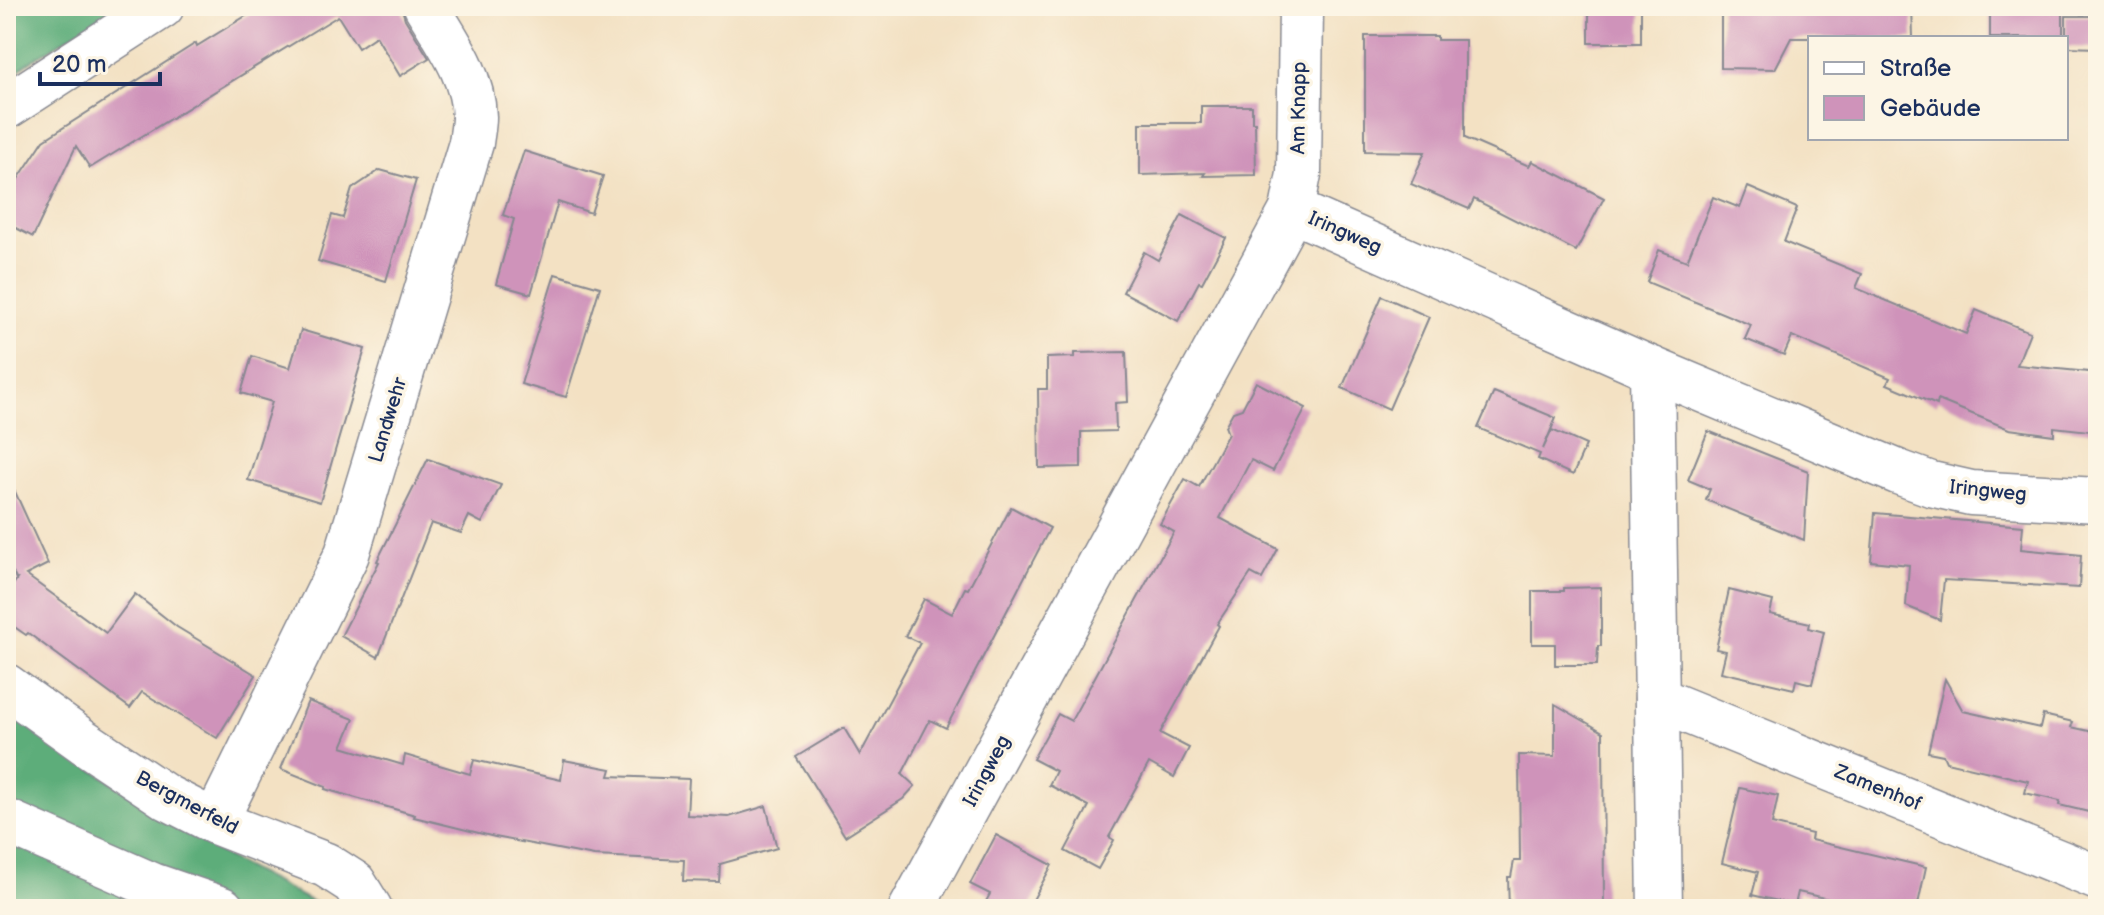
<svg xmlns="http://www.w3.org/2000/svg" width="2104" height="915" viewBox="0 0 2104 915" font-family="'Balsamiq Sans',sans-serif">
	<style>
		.forest { fill: #5dad7a; stroke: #3c6e6c; stroke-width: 2 }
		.building { fill: #cf93ba }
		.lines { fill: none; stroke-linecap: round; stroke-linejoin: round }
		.minor-casing { stroke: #878890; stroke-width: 47 }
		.minor { stroke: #fff; stroke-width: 44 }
		.labels { text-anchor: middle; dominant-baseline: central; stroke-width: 7; stroke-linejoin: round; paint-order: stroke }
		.street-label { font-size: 20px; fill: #1b2f5e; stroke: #fcf5e5 }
	</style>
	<rect width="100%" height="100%" fill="#fcf5e5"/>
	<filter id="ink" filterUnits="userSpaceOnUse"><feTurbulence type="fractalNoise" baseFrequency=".0125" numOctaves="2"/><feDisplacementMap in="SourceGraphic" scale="16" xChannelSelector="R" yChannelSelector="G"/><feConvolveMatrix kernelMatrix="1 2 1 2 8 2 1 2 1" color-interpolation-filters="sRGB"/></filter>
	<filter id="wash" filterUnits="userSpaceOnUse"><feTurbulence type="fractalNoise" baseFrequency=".006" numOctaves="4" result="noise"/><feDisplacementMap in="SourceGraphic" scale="32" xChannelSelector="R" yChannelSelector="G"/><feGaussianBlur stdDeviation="1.8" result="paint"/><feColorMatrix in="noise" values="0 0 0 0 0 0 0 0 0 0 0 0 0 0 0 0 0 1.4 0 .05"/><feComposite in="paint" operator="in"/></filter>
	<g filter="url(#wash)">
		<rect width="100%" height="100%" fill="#f3e1c3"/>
		<!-- forest -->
		<g class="forest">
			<polygon points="6,6 118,6 28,63 6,80"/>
			<polygon points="6,712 224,856 326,909 6,909"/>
		</g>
		<g id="blocks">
			<!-- building -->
			<g class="building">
				<polygon points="262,6 401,6 405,19 429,58 400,76 376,36 358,48 338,16 90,168 76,146 33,237 6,223 6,173 18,179 44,140 196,43 197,46"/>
				<rect x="1589" y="6" width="52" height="37"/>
				<polygon points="1721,6 1912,6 1913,38 1791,38 1775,69 1721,68"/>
				<rect x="1990" y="6" width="73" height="32"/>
				<polygon points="2066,16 2098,16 2098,48 2066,47"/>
				<polygon points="1365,36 1437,36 1437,40 1465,40 1465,138 1529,166 1532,161 1604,198 1576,251 1474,199 1469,209 1411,184 1425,152 1365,151"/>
				<polygon points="1201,106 1252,106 1252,122 1255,122 1256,175 1203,176 1205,173 1140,175 1140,123 1201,123"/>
				<polygon points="524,151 603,176 591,213 558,202 531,294 496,284 514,219 503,215"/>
				<polygon points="380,170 416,180 386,281 318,261 332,215 343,218 352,189"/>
				<polygon points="1748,187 1797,208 1784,242 1862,274 1856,288 1966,334 1976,310 2030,332 2017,365 2098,373 2098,432 2054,427 2054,435 2009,429 1938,400 1937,405 1887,384 1890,378 1792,336 1784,355 1745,339 1751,325 1647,282 1659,250 1687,261 1713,197 1740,208"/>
				<polygon points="1182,215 1226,238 1202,283 1199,282 1178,321 1123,292 1144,252 1158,260"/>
				<polygon points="555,274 600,287 566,397 521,384"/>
				<polygon points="1382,296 1429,317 1389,409 1342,388"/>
				<polygon points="301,330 365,349 320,502 248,480 272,402 241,393 252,356 290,368"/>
				<polygon points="1126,352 1128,402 1115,403 1116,431 1081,432 1081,467 1039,468 1038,389 1047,389 1047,358 1075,357 1075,353"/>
				<polygon points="1256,382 1306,408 1273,471 1251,460 1220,518 1278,549 1262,579 1251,573 1217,624 1219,626 1160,733 1189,748 1174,777 1149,763 1109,837 1114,840 1098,869 1065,851 1089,806 1049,785 1056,771 1033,759 1058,714 1071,721 1174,532 1160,524 1185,479 1199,487 1228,434 1225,426 1233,412 1242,409"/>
				<polygon points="1494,392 1556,418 1543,449 1552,430 1586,445 1573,475 1538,459 1540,454 1478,428"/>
				<polygon points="1708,431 1808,471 1804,540 1706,500 1710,489 1688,480"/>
				<polygon points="428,459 501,485 482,523 469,516 461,533 431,523 378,657 341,636 379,562 377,561"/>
				<polygon points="6,472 48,564 26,575 106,633 135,594 177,627 256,675 217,738 142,692 130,708 28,633 26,635 6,621 6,595 17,579 16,579 6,558"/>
				<polygon points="1011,507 1050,528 946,728 930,720 902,774 915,786 903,799 845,836 796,757 844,728 860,755 920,643 905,636 924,599 952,614 965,588 968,589"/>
				<polygon points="1875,513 2023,526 2021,549 2081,555 2079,588 1944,580 1940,620 1906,606 1909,565 1871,561"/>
				<polygon points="1601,587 1601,646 1598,646 1597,665 1555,665 1555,644 1532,644 1532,591 1564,591 1564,588"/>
				<polygon points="1729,590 1773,601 1770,614 1810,623 1809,628 1824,632 1812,684 1796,680 1794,689 1721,672 1726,651 1716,649"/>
				<polygon points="1945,679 1963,711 2040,728 2043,715 2073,722 2071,727 2098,733 2098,790 2093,813 2059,805 2060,801 2025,793 2028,781 1946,762 1943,755 1928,752"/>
				<polygon points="308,701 354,719 342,747 403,765 405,755 470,774 474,760 561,780 564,760 611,769 609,776 689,779 687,815 729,817 766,806 777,848 720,864 719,882 683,881 684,860 594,856 495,837 414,817 415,815 325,789 326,787 281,769"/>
				<polygon points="1555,704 1603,732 1604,909 1509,909 1508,877 1511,877 1514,861 1520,861 1519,755 1555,756"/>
				<polygon points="1740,788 1778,796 1772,824 1812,834 1811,840 1926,867 1917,909 1872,909 1798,892 1795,905 1752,895 1758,872 1722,863"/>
				<polygon points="996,835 1052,865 1028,909 982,909 990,894 970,884"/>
			</g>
		</g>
	</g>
	<g filter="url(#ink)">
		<use href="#blocks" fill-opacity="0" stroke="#878890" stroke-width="2"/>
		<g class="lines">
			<defs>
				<g id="minor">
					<polyline points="6,107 162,6"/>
					<polyline points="1292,210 1299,174 1301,6"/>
					<polyline points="1652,369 1660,909"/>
					<polyline points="6,686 84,742 166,797 215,822 326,865 354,883 370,909"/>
					<polyline points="1657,699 2098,878"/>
					<polyline points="6,821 152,885 222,909"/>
					<path d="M 215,822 L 347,554 L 471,143 C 472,134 474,126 474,117 C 473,75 447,41 426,6"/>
					<polyline points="911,909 1292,210 1652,369 1898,472 1931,484 1971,493 2098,500"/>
				</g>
			</defs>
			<!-- minor casing -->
			<use href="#minor" class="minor-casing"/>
			<!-- minor -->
			<use href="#minor" class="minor"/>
		</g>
	</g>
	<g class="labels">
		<!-- street labels -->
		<g class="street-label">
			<text transform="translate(1299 108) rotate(-89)">Am Knapp</text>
			<text transform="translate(1345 233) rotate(24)">Iringweg</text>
			<text transform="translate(388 420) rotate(-73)">Landwehr</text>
			<text transform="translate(1988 491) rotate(6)">Iringweg</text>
			<text transform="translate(987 771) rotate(-62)">Iringweg</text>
			<text transform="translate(1878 788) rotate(22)">Zamenhof</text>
			<text transform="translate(187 803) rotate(28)">Bergmerfeld</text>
		</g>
	</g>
	<!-- margin -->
	<rect width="2104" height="915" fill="none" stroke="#fcf5e5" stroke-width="32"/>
	<!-- legend -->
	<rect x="1808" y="36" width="260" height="104" fill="#fcf5e5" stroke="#a2a6af" stroke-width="2"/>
	<rect x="1824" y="62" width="40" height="12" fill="#ffffff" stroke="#a2a6af" stroke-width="2"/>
	<text x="1880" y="76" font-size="24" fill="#1b2f5e">Straße</text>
	<rect x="1824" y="96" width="40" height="24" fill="#cf93ba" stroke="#a2a6af" stroke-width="2"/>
	<text x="1880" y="116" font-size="24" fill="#1b2f5e">Gebäude</text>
	<!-- scale -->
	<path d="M40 72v12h120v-12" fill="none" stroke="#1b2f5e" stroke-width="4"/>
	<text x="52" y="72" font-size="24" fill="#1b2f5e" stroke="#fcf5e5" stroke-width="6" paint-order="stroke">20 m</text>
</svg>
